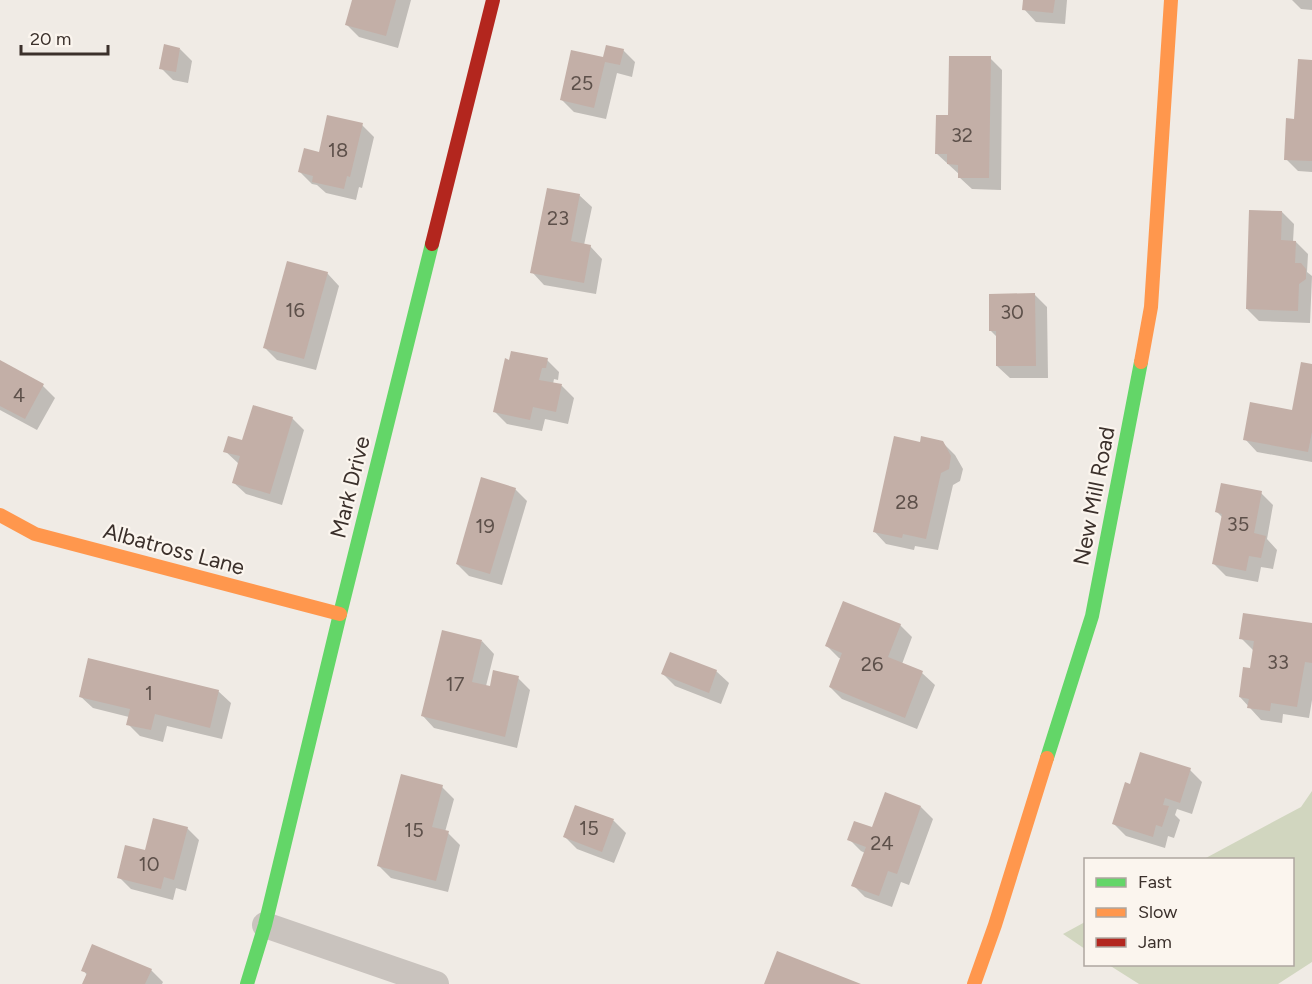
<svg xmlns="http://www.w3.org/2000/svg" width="1312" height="984" viewBox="0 0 1312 984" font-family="Figtree,sans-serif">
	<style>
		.green { fill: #d1d6bf }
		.shadow { fill: #0003 }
		.building { fill: #c3afa7 }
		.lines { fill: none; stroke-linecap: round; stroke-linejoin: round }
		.street { stroke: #c9c3be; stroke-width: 26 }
		.fast { stroke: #63d668; stroke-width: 14 }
		.slow { stroke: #ff974d; stroke-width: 14 }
		.jam { stroke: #b3261e; stroke-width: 14 }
		.labels { text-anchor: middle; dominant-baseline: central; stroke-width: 4.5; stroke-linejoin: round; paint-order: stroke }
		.number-label { font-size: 20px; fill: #5d504a }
		.street-label { font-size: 22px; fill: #3b302b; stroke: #fbf5ee }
	</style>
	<rect width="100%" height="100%" fill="#f0ebe5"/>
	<!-- green -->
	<g class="green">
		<polygon points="1312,791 1312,962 1278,984 1139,984 1109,965 1292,964 1292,860 1204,859 1301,807"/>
		<polygon points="1085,922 1085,949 1063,934"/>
	</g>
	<!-- shadow -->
	<g class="shadow">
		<polygon points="353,0 411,0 398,48 359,37 347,25"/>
		<polygon points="1025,0 1067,0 1065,24 1036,22 1024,9"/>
		<polygon points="1292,0 1312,0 1312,10 1301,9"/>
		<polygon points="180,49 192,61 188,83 173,80 161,68"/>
		<polygon points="623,50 635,62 632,77 617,73 606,119 574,112 562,100 604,58"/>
		<polygon points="990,58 1002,70 1001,190 972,189 959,177 960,175 936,153"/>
		<polygon points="1312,61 1312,172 1298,171 1286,159"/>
		<polygon points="362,125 374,137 362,188 359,187 356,200 326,193 317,185 312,184 300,172"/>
		<polygon points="579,195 592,207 584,245 590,246 602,259 596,294 544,285 532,272"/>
		<polygon points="1282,212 1294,224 1293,242 1296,242 1308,254 1307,272 1312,276 1310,323 1259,321 1247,309"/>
		<polygon points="327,273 339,286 316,370 277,360 265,348"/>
		<polygon points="1035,295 1047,307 1048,378 1010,378 997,366 997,337 990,330"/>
		<polygon points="547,360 559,372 558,380 554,379 553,384 562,386 574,398 568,424 545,419 542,431 507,424 495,412"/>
		<polygon points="0,362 43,386 55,398 37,430 0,410"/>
		<polygon points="1312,366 1312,462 1257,452 1245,439 1293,412"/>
		<polygon points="292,418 304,430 282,505 246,494 233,482 239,464 225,451"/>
		<polygon points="942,442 955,455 963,469 960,481 953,485 938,550 915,546 914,550 886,544 874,531 921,443"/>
		<polygon points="515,489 527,501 502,585 469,576 457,564"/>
		<polygon points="1261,493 1273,505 1267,539 1277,550 1273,569 1261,567 1258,582 1226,576 1214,564 1223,518 1217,512"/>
		<polygon points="1312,624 1312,700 1309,718 1283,714 1282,723 1261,720 1240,697 1251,670 1254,651 1241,638"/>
		<polygon points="900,625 912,637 902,664 922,673 935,685 917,729 842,699 830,687 842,659 839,658 827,646"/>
		<polygon points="482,641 494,654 486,686 491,688 518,678 530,690 517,748 434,728 422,715"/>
		<polygon points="716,671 729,683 721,704 675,686 663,674"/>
		<polygon points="218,691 231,703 222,739 167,726 163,742 140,736 128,724 129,717 93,708 80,696"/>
		<polygon points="1190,770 1202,782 1192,814 1177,809 1175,815 1180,820 1174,838 1168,836 1165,848 1126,836 1114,824"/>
		<polygon points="442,787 454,799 445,832 448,833 460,845 448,892 391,878 379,866"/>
		<polygon points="576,806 614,821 626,833 614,863 577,849 565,837"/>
		<polygon points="921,807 933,819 909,885 901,882 892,907 865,897 853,885 865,853 861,851 849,839"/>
		<polygon points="187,828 199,840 186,891 176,888 173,900 131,889 119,877 146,852"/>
		<polygon points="83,970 151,970 163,982 162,984 84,984 87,975"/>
	</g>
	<!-- building -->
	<g class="building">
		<polygon points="352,0 396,0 386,36 345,25"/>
		<polygon points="1023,0 1055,0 1053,13 1022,10"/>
		<polygon points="164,44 180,48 176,72 159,69"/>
		<polygon points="606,45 624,49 620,65 605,62 594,108 560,100 571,50 603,57"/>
		<polygon points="949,56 991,56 989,178 958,178 958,165 947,164 947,154 935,154 936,115 948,115"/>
		<polygon points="1298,59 1312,60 1312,161 1284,160 1286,118 1294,119"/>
		<polygon points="327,115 363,123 350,177 347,176 344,189 312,182 313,176 298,172 304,148 319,152"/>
		<polygon points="547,188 580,194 571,241 591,245 584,283 530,273"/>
		<polygon points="1249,210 1282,211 1281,240 1296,241 1295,263 1301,263 1306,269 1306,279 1299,284 1298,311 1246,309"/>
		<polygon points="287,261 328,272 304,359 263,348"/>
		<polygon points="1035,293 1036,366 996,366 996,331 989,331 989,294"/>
		<polygon points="511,351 548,358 546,368 542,368 539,380 562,384 556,412 533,407 530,420 493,412 505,358 509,360"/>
		<polygon points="0,360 44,384 25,419 0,406"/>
		<polygon points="1301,362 1312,364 1312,432 1308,452 1243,440 1250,402 1292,410"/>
		<polygon points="253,405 293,417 270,494 232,483 240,456 223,452 228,436 242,440"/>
		<polygon points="894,436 920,442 921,436 943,441 951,456 949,469 941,473 926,539 903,534 902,538 873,532"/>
		<polygon points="481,477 516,488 490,574 456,564"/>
		<polygon points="1221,483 1262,491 1254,533 1266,536 1261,558 1249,556 1246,571 1212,564 1222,514 1215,512"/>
		<polygon points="843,601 901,624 888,657 923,671 905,718 829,687 842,653 825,646"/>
		<polygon points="1243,613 1312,623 1312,663 1305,662 1297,707 1271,703 1270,711 1247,708 1249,699 1239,697 1243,667 1250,668 1254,641 1239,639"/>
		<polygon points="442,630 482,640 472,682 490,686 493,670 519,676 505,737 421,716"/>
		<polygon points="670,652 717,670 709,693 661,674"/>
		<polygon points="88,658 219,690 210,728 155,714 151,730 126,725 130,709 79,697"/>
		<polygon points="1140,752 1191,768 1180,803 1165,798 1163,805 1169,806 1162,827 1156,825 1153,837 1112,824 1125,782 1130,784"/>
		<polygon points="401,774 443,785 432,827 449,831 436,881 377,866"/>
		<polygon points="885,792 921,806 897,874 888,871 879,896 851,886 866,847 847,840 854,821 872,827"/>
		<polygon points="575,805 614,819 602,852 563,837"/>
		<polygon points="153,818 188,827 174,880 164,877 161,889 117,878 125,845 145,850"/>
		<polygon points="92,944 152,969 145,984 82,984 87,973 81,971"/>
		<polygon points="777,951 861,984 764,984"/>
	</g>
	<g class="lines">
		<!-- street -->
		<polyline class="street" points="265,925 436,984"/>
		<!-- fast -->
		<g class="fast">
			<polyline points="1047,758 1092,616 1141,362"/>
			<polyline points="247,984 265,925 340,614 432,244"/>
		</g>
		<!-- slow -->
		<g class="slow">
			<polyline points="1141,362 1151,307 1171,0"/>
			<polyline points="0,515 35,534 340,614"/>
			<polyline points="974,984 995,925 1047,758"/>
		</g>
		<!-- jam -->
		<polyline class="jam" points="432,244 493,0"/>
	</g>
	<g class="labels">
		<!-- number labels -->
		<g class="number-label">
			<text x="582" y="83">25</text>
			<text x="962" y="135">32</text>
			<text x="338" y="150">18</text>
			<text x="558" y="218">23</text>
			<text x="295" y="310">16</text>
			<text x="1012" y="312">30</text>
			<text x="19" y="395">4</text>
			<text x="907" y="502">28</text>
			<text x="1238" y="524">35</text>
			<text x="485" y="526">19</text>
			<text x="1278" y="662">33</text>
			<text x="872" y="664">26</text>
			<text x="455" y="684">17</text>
			<text x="149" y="693">1</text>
			<text x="589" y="828">15</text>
			<text x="414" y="830">15</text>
			<text x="882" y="843">24</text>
			<text x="149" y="864">10</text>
		</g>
		<!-- street labels -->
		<g class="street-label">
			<text transform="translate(350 487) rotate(-76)">Mark Drive</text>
			<text transform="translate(1094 496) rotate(-79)">New Mill Road</text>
			<text transform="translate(174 549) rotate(15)">Albatross Lane</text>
		</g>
	</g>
	<!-- legend -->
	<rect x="1084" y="858" width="210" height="108" fill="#fbf5ee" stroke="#aea6a0" stroke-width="1.5"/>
	<rect x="1096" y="878" width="30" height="9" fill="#63d668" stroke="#aea6a0" stroke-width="1.5"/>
	<text x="1138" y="888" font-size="18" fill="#3b302b">Fast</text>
	<rect x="1096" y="908" width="30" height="9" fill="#ff974d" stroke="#aea6a0" stroke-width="1.5"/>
	<text x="1138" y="918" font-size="18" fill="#3b302b">Slow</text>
	<rect x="1096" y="938" width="30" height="9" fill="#b3261e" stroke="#aea6a0" stroke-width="1.5"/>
	<text x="1138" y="948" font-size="18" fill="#3b302b">Jam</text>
	<!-- scale -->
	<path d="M21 45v9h87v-9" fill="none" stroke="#3b302b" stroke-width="3"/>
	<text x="30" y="45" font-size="18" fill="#3b302b" stroke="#fbf5ee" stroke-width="4.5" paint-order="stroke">20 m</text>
</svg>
